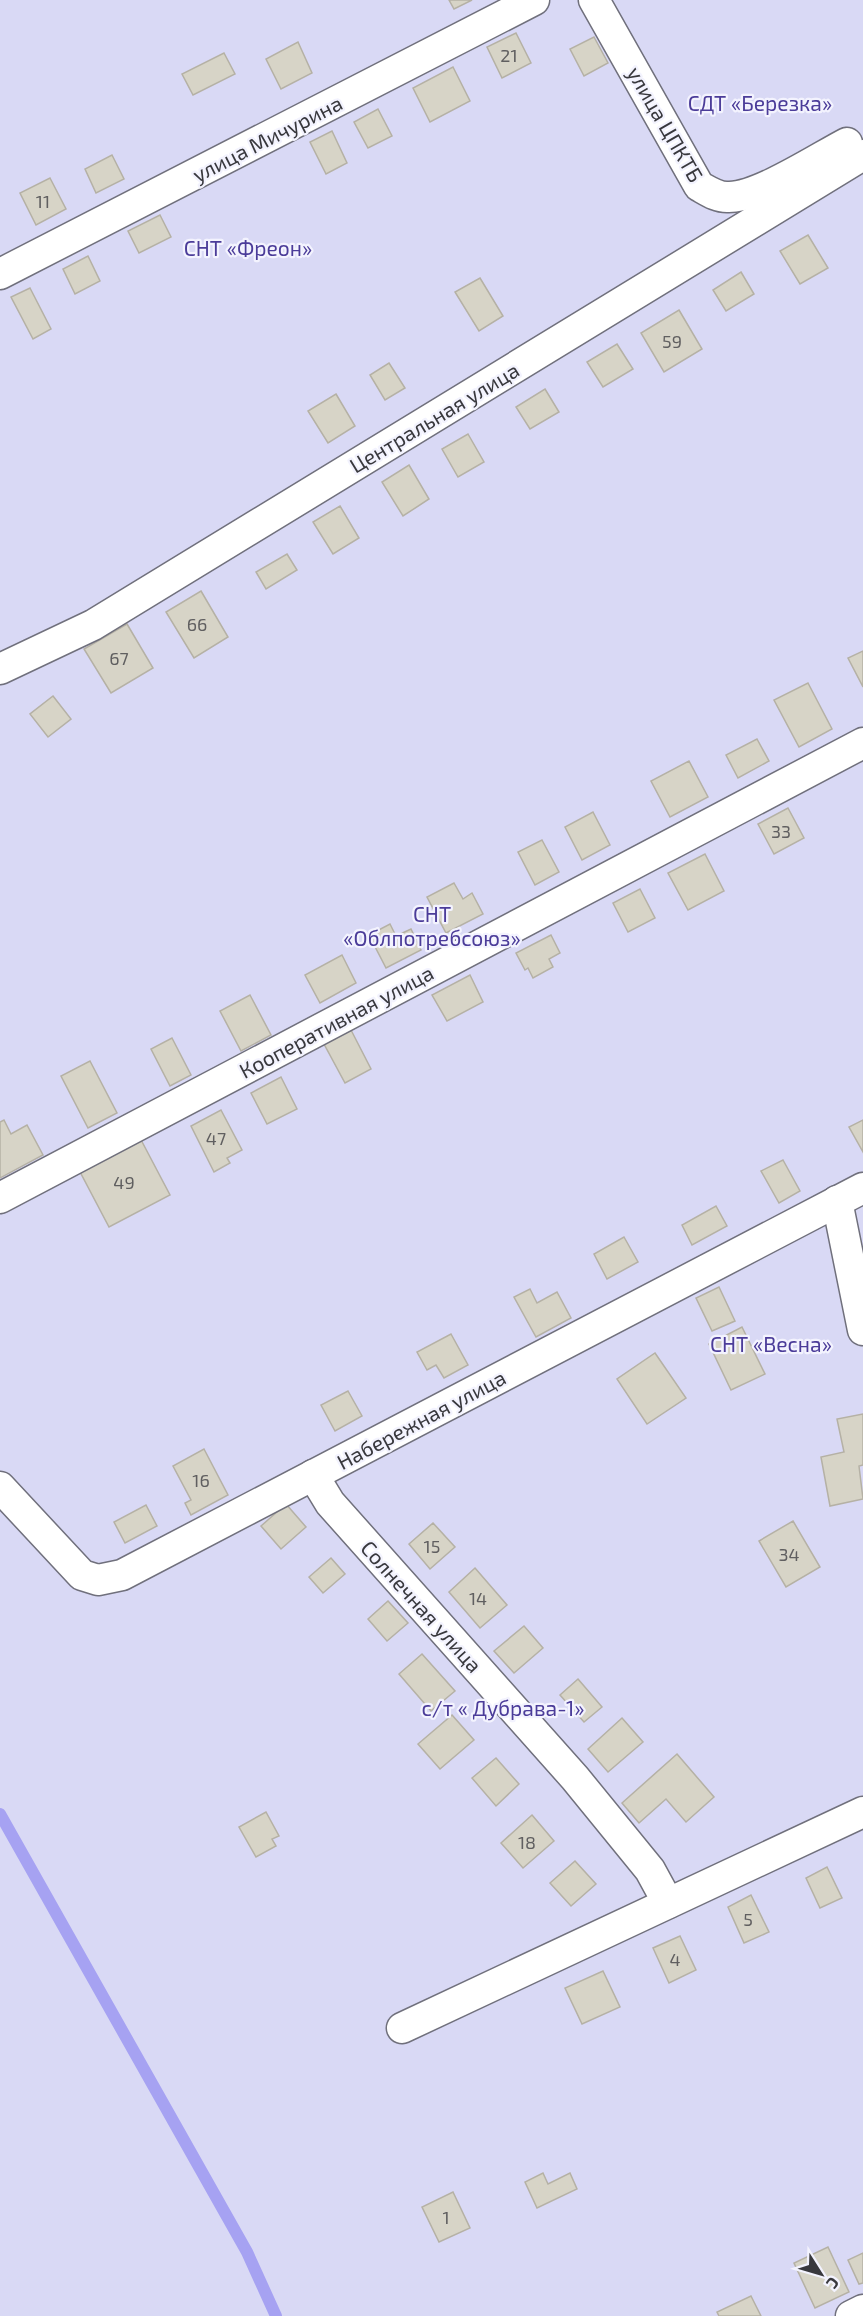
<svg xmlns="http://www.w3.org/2000/svg" width="863" height="2316" viewBox="0 0 863 2316" font-family="'Exo 2',sans-serif">
	<style>
		.green { fill: #d9d9f5 }
		.lines { fill: none; stroke-linecap: round; stroke-linejoin: round }
		.stream { stroke: #a6a2f2; stroke-width: 12 }
		.building { fill: #d7d4c7; stroke: #b5b1a5; stroke-width: 1.5 }
		.street-casing { stroke: #70707c; stroke-width: 33 }
		.street { stroke: #fff; stroke-width: 30 }
		.labels { text-anchor: middle; dominant-baseline: central; stroke-width: 4.5; stroke-linejoin: round; paint-order: stroke }
		.number-label { font-size: 18px; fill: #605f60 }
		.park-label { font-size: 21px; fill: #4b3c99; stroke: #f3f3fe }
		.street-label { font-size: 21px; fill: #38383d; stroke: #f3f3fe }
	</style>
	<rect width="100%" height="100%" fill="#f3f3fe"/>
	<!-- green -->
	<rect class="green" x="0" y="0" width="863" height="2316"/>
	<g class="lines">
		<!-- stream -->
		<polyline class="stream" points="0,1814 247,2252 276,2316"/>
	</g>
	<!-- building -->
	<g class="building">
		<polygon points="449,0 472,0 454,9"/>
		<polygon points="516,33 531,63 502,78 487,47"/>
		<polygon points="594,37 608,63 584,76 570,49"/>
		<polygon points="298,42 312,73 281,89 266,59"/>
		<polygon points="224,53 235,74 193,95 182,74"/>
		<polygon points="453,67 470,101 430,122 413,88"/>
		<polygon points="378,109 392,136 368,148 354,122"/>
		<polygon points="332,131 347,163 326,174 310,142"/>
		<polygon points="112,155 124,179 96,193 85,169"/>
		<polygon points="50,178 66,209 36,225 20,193"/>
		<polygon points="160,215 171,237 139,253 128,231"/>
		<polygon points="808,235 828,268 800,284 780,251"/>
		<polygon points="88,256 100,281 75,294 63,269"/>
		<polygon points="741,272 754,294 726,311 713,290"/>
		<polygon points="480,278 503,316 479,331 455,292"/>
		<polygon points="30,288 51,329 33,339 11,297"/>
		<polygon points="679,310 702,349 664,372 641,333"/>
		<polygon points="617,344 633,369 603,387 587,362"/>
		<polygon points="389,363 405,388 385,400 370,375"/>
		<polygon points="545,389 559,412 530,429 516,407"/>
		<polygon points="336,394 355,426 328,443 308,411"/>
		<polygon points="468,434 484,462 458,477 442,449"/>
		<polygon points="409,465 429,499 403,516 382,482"/>
		<polygon points="340,506 359,538 333,554 313,522"/>
		<polygon points="287,554 297,570 266,589 256,572"/>
		<polygon points="201,591 228,637 194,658 166,612"/>
		<polygon points="127,624 153,668 111,693 84,649"/>
		<polygon points="863,651 863,687 848,658"/>
		<polygon points="808,683 832,729 799,747 774,700"/>
		<polygon points="53,696 71,719 48,737 30,714"/>
		<polygon points="757,739 769,761 738,778 726,755"/>
		<polygon points="689,761 708,797 670,817 651,781"/>
		<polygon points="788,808 804,838 774,854 758,824"/>
		<polygon points="593,812 610,845 582,860 565,827"/>
		<polygon points="542,840 559,872 535,885 518,852"/>
		<polygon points="705,854 724,891 688,910 668,873"/>
		<polygon points="454,883 463,899 472,893 483,914 446,933 427,897"/>
		<polygon points="640,889 655,918 628,932 613,903"/>
		<polygon points="390,924 396,936 411,929 421,950 386,968 369,935"/>
		<polygon points="551,935 560,953 549,959 553,967 533,978 528,968 525,970 516,953"/>
		<polygon points="342,955 356,983 320,1003 305,975"/>
		<polygon points="470,975 483,1002 447,1021 432,995"/>
		<polygon points="250,995 271,1035 241,1051 220,1011"/>
		<polygon points="351,1030 371,1069 345,1083 324,1044"/>
		<polygon points="172,1038 191,1075 170,1086 151,1049"/>
		<polygon points="90,1061 117,1113 88,1128 61,1076"/>
		<polygon points="281,1077 297,1109 267,1124 251,1093"/>
		<polygon points="221,1110 242,1150 227,1158 230,1163 214,1172 191,1126"/>
		<polygon points="4,1120 11,1134 27,1125 43,1155 0,1178 0,1122"/>
		<polygon points="863,1120 863,1152 849,1127"/>
		<polygon points="139,1136 170,1195 109,1227 78,1168"/>
		<polygon points="783,1160 800,1191 779,1203 761,1171"/>
		<polygon points="716,1206 727,1226 692,1245 682,1225"/>
		<polygon points="624,1237 638,1262 607,1279 594,1254"/>
		<polygon points="719,1287 735,1321 712,1331 696,1298"/>
		<polygon points="530,1289 537,1303 557,1292 571,1318 536,1337 514,1297"/>
		<polygon points="742,1327 765,1374 731,1390 709,1344"/>
		<polygon points="451,1334 468,1365 444,1378 436,1365 427,1370 417,1352"/>
		<polygon points="655,1353 686,1398 647,1424 617,1379"/>
		<polygon points="348,1391 362,1416 335,1431 321,1405"/>
		<polygon points="863,1414 863,1465 859,1466 863,1499 830,1506 821,1457 844,1452 837,1419"/>
		<polygon points="204,1449 228,1495 191,1515 185,1503 191,1500 173,1466"/>
		<polygon points="286,1504 306,1527 281,1549 261,1526"/>
		<polygon points="146,1505 157,1526 125,1543 114,1522"/>
		<polygon points="793,1521 820,1567 786,1587 759,1541"/>
		<polygon points="433,1523 455,1547 430,1569 409,1544"/>
		<polygon points="331,1558 345,1574 323,1593 309,1577"/>
		<polygon points="475,1568 507,1605 480,1628 449,1592"/>
		<polygon points="388,1601 408,1623 387,1641 368,1619"/>
		<polygon points="524,1626 543,1648 514,1673 494,1651"/>
		<polygon points="422,1654 455,1691 431,1711 399,1674"/>
		<polygon points="578,1679 602,1707 584,1722 560,1695"/>
		<polygon points="452,1715 474,1740 440,1769 418,1744"/>
		<polygon points="622,1718 643,1742 608,1772 588,1749"/>
		<polygon points="677,1754 714,1797 686,1822 666,1799 639,1823 622,1803"/>
		<polygon points="496,1758 519,1784 496,1806 472,1778"/>
		<polygon points="266,1812 279,1836 272,1839 276,1846 256,1857 239,1827"/>
		<polygon points="532,1815 554,1841 523,1868 501,1843"/>
		<polygon points="575,1861 596,1884 571,1906 550,1883"/>
		<polygon points="827,1867 842,1898 820,1908 806,1878"/>
		<polygon points="751,1895 769,1932 744,1943 728,1907"/>
		<polygon points="680,1936 696,1970 669,1983 653,1948"/>
		<polygon points="603,1971 620,2007 582,2024 565,1988"/>
		<polygon points="543,2173 548,2184 570,2173 577,2189 537,2208 525,2182"/>
		<polygon points="453,2192 470,2228 439,2242 422,2207"/>
		<polygon points="828,2247 849,2292 815,2308 794,2263"/>
		<polygon points="863,2253 863,2283 859,2284 848,2260"/>
		<polygon points="751,2296 761,2316 719,2316 717,2312"/>
	</g>
	<g class="lines">
		<defs>
			<g id="street">
				<path d="M 594,0 L 699,186 C 708,191 718,198 729,197 C 759,197 818,158 847,143"/>
				<polyline points="0,274 534,0"/>
				<polyline points="0,669 93,625 863,155"/>
				<polyline points="0,1198 863,743"/>
				<polyline points="837,1201 863,1330"/>
				<polyline points="313,1475 330,1503 575,1778 650,1870 668,1903"/>
				<polyline points="0,1487 82,1575 98,1580 122,1575 863,1188"/>
				<polyline points="402,2028 863,1812"/>
				<polyline points="851,2316 863,2310"/>
			</g>
		</defs>
		<!-- street casing -->
		<use href="#street" class="street-casing"/>
		<!-- street -->
		<use href="#street" class="street"/>
	</g>
	<g class="labels">
		<!-- number labels -->
		<g class="number-label">
			<text x="509" y="55">21</text>
			<text x="43" y="201">11</text>
			<text x="672" y="341">59</text>
			<text x="197" y="624">66</text>
			<text x="119" y="658">67</text>
			<text x="781" y="831">33</text>
			<text x="216" y="1138">47</text>
			<text x="124" y="1182">49</text>
			<text x="201" y="1480">16</text>
			<text x="432" y="1546">15</text>
			<text x="789" y="1554">34</text>
			<text x="478" y="1598">14</text>
			<text x="527" y="1842">18</text>
			<text x="748" y="1919">5</text>
			<text x="675" y="1959">4</text>
			<text x="446" y="2217">1</text>
		</g>
		<!-- park labels -->
		<g class="park-label">
			<text x="760" y="102">СДТ «Березка»</text>
			<text x="248" y="247">СНТ «Фреон»</text>
			<text x="432" y="913">СНТ<tspan x="432" dy="24">«Облпотребсоюз»</tspan></text>
			<text x="771" y="1343">СНТ «Весна»</text>
			<text x="503" y="1707">с/т « Дубрава-1»</text>
		</g>
		<!-- street labels -->
		<g class="street-label">
			<text transform="translate(666 124) rotate(60)">улица ЦПКТБ</text>
			<text transform="translate(267 138) rotate(-27)">улица Мичурина</text>
			<text transform="translate(434 417) rotate(-31)">Центральная улица</text>
			<text transform="translate(336 1021) rotate(-28)">Кооперативная улица</text>
			<text transform="translate(421 1419) rotate(-28)">Набережная улица</text>
			<text transform="translate(422 1606) rotate(48)">Солнечная улица</text>
		</g>
	</g>
	<!-- north arrow -->
	<g transform="translate(821 2274) rotate(127)" stroke="#f3f3fe" stroke-width="4.5" paint-order="stroke">
	<path d="M0-4.5L10 22L0 15L-10 22Z" fill="#38383d"/>
	<text y="-9" font-size="16" font-weight="bold" text-anchor="middle" fill="#38383d">С</text>
	</g>
</svg>
